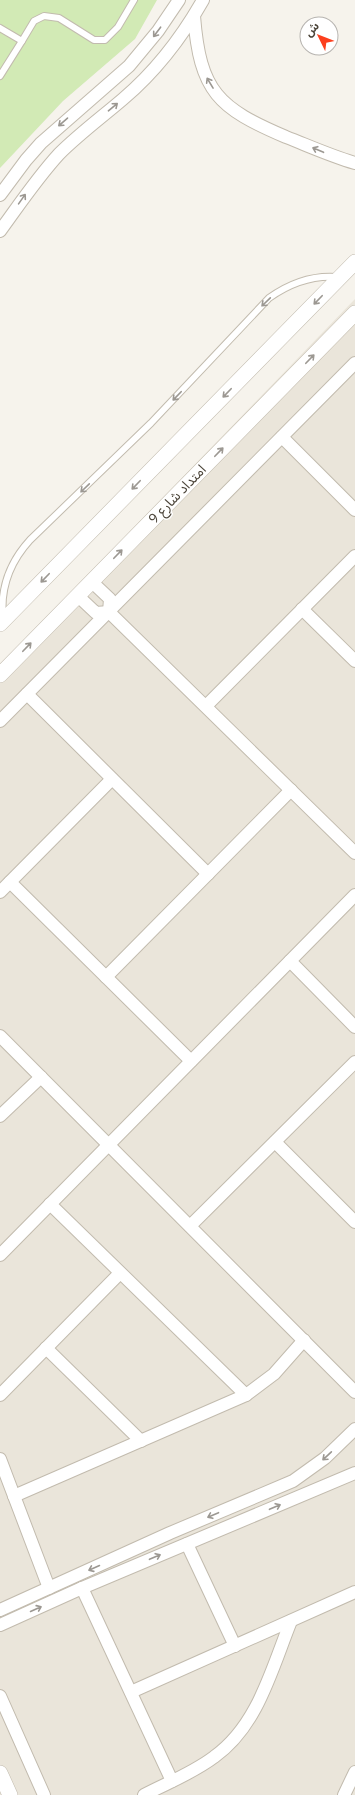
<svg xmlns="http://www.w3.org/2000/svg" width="355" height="1795" viewBox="0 0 355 1795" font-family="'IBM Plex Sans','Noto Sans Arabic',sans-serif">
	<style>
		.residential { fill: #eae5da }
		.green { fill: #d2eab5 }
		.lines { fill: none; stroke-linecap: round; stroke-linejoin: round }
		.service-casing { stroke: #c2bbae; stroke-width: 8 }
		.minor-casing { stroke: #c2bbae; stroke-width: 14 }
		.tertiary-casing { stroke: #c2bbae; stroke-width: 16 }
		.service { stroke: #fff; stroke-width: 6 }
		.minor { stroke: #fff; stroke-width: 12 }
		.tertiary { stroke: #fff; stroke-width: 15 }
		.oneway { stroke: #9c9892 }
		.labels { text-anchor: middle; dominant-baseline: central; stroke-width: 3; stroke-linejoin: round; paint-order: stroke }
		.street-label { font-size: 14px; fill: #4b4439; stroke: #fff }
	</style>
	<rect width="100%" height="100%" fill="#f6f3ec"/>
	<!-- residential -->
	<polygon class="residential" points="355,299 355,1795 0,1795 0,666"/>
	<!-- green -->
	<polygon class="green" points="0,0 157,0 135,39 63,101 0,168"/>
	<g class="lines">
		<defs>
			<g id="service">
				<polyline points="0,28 22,41 34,21 44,16 59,18 94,40 105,40 118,27 134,0"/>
				<polyline points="0,76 22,41"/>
				<path d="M 3,618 C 0,588 10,562 30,540 L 151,423 L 269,298 C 290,283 311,275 337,277"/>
			</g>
			<g id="minor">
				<path d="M 194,16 C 200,92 218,108 286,137 C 309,146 331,156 355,163"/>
				<polyline points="0,195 26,160 41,143 129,66 158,31 179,0"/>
				<path d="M 0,231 C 19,205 37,178 59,154 C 79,134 102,117 123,99 C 156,71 182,37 203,0"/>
				<polyline points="282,437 355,510"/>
				<polyline points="92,582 110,599 109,612"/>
				<polyline points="78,596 96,613 109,612"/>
				<polyline points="302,609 355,661"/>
				<polyline points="109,612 355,853"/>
				<polyline points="27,694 208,874"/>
				<polyline points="206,706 355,556"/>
				<polyline points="0,721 355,363"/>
				<polyline points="10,882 191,1061"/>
				<polyline points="0,892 112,779"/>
				<polyline points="290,961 355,1027"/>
				<polyline points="106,977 291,790"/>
				<polyline points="0,1036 355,1392"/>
				<polyline points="0,1116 41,1077"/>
				<polyline points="275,1142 355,1222"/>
				<polyline points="50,1204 246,1395"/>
				<polyline points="190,1226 355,1062"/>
				<polyline points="0,1255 355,895"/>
				<polyline points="46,1348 141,1441"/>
				<polyline points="0,1395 120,1273"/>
				<polyline points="0,1459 49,1588"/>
				<polyline points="14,1496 246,1395 274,1374 304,1340"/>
				<polyline points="187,1544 235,1646"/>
				<polyline points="82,1588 172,1781"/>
				<polyline points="0,1610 170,1533 293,1481 325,1458 355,1429"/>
				<polyline points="0,1625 82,1588 355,1473"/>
				<polyline points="131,1692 355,1592"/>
				<polyline points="0,1696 44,1795"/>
				<path d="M 144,1795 C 167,1783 193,1773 214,1757 C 258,1726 272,1668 291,1621"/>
				<polyline points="344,1795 355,1772"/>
			</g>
			<g id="tertiary">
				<polyline points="0,624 355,262"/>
				<polyline points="0,675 355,313"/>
				<polyline points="0,1773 10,1795"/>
			</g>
		</defs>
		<!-- service casing -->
		<use href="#service" class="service-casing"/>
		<!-- minor casing -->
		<use href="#minor" class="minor-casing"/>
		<!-- tertiary casing -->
		<use href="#tertiary" class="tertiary-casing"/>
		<!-- service -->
		<use href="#service" class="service"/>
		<!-- minor -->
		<use href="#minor" class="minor"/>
		<!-- tertiary -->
		<use href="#tertiary" class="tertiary"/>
	</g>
	<!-- one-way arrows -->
	<defs><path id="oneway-shaft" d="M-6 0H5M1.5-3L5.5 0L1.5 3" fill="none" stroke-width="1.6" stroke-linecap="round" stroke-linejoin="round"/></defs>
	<g class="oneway">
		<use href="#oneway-shaft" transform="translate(157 32) rotate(127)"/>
		<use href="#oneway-shaft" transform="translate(210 83) rotate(-121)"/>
		<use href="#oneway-shaft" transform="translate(113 107) rotate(-40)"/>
		<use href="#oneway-shaft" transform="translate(63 122) rotate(139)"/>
		<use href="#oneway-shaft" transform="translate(318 150) rotate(-157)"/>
		<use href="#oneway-shaft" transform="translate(22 199) rotate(-55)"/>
		<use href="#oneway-shaft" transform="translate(318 300) rotate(134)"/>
		<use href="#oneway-shaft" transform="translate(266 302) rotate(136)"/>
		<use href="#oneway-shaft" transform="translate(310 359) rotate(-46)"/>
		<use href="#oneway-shaft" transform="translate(227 393) rotate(134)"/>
		<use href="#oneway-shaft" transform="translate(177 396) rotate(134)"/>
		<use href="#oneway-shaft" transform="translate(219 452) rotate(-46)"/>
		<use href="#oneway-shaft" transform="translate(136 485) rotate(134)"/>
		<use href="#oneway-shaft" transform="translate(85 488) rotate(136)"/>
		<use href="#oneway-shaft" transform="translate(118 554) rotate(-46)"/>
		<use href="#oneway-shaft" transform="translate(45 578) rotate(134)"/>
		<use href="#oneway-shaft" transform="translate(27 647) rotate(-46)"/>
		<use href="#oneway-shaft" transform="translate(327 1456) rotate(137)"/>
		<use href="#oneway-shaft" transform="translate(275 1507) rotate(-23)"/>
		<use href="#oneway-shaft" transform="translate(213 1515) rotate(157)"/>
		<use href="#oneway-shaft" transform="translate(155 1557) rotate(-23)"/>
		<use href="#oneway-shaft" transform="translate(94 1568) rotate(156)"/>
		<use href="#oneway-shaft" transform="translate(36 1609) rotate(-24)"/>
	</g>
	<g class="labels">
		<!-- street labels -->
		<g class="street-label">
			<text transform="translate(177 494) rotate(-46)">امتداد شارع 9</text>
		</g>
	</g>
	<!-- north arrow -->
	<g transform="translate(319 36) rotate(313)"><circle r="19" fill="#ffffff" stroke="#b7b4b0"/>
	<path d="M0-3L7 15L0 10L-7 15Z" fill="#fc3f1d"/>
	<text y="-6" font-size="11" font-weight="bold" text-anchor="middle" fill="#4b4439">ش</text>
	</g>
</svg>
